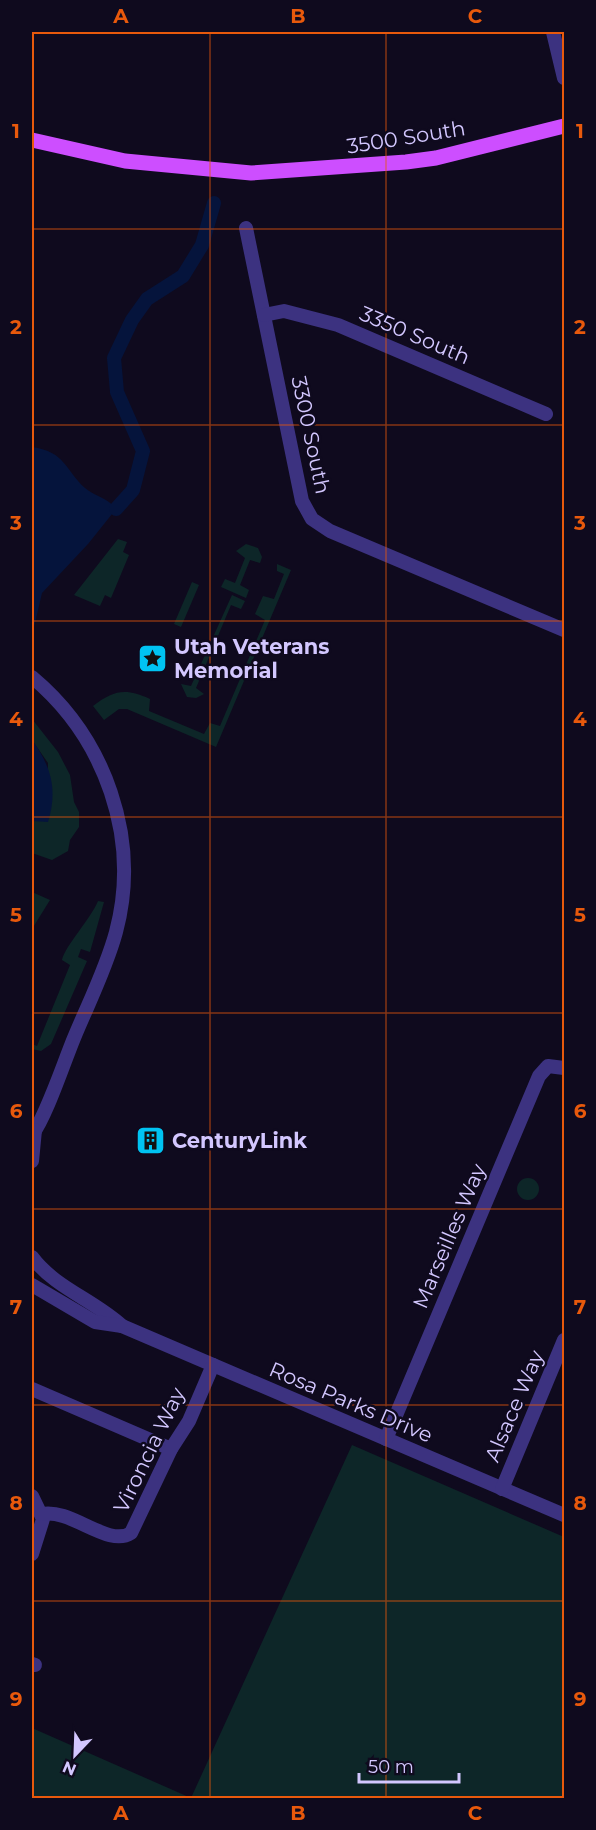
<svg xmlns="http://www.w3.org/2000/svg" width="596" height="1830" viewBox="0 0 596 1830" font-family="Montserrat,sans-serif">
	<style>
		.green { fill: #0d2628 }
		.water { fill: #05143c }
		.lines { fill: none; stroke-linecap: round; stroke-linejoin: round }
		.canal { stroke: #05143c; stroke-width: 14 }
		.minor { stroke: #3c3280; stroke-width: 14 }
		.major { stroke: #cd4eff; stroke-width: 15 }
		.grid { fill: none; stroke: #e8590c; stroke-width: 1.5; stroke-opacity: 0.55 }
		.labels { text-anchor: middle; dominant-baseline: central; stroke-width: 5; stroke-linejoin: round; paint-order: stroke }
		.street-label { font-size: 21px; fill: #d3c7ff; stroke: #0f0a1e }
		.poi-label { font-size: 21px; font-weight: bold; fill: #d3c7ff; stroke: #0f0a1e; text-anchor: start }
		.neatline { fill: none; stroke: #e8590c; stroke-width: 2 }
		.grid-label { font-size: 20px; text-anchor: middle; font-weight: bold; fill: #e8590c }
	</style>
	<rect width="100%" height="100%" fill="#0f0a1e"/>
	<!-- green -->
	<g class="green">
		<polygon points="118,539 127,542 123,552 129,555 111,598 105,595 100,606 74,595"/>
		<polygon points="246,544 258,548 262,557 260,563 250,560 240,585 249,590 246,598 221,587 225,579 235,583 245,558 236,551"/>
		<path d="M 277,564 L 291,570 L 216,747 L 127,709 L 119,709 L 104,720 L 93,706 C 114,690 126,688 150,699 L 149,711 L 204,734 L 210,723 L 220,726 L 265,620 L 255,614 L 263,596 L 274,599 L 284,574 L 277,571 Z"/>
		<polygon points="192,582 199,585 181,627 174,624"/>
		<polygon points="232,595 245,601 241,609 231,605 196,688 204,694 196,698 187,697 181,684 191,686"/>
		<polygon points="32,719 58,752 70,775 74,802 79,812 79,827 70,840 68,851 52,860 32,853 32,821 48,821 48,763 32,740"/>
		<polygon points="32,892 50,900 32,929"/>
		<path d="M 98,901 L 104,902 L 90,952 L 81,949 L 78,957 L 87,961 L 51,1044 L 41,1051 L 32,1049 L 32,1044 L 37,1046 L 70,965 L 62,960 C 65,946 90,920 98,901 Z"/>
		<circle cx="528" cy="1189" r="11"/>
		<polygon points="352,1445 564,1537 564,1798 32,1798 32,1728 191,1798"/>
	</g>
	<!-- water -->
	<g class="water">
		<path d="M 32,447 C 66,452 65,470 85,488 C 96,497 107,497 116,509 L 88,544 L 42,593 L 32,636 Z"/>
		<path d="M 32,740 C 51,766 58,790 48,822 L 32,821 Z"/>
	</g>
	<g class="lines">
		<!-- canal -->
		<polyline class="canal" points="116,509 133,490 143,451 117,392 114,358 132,320 147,299 183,276 202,245 214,203"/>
		<!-- minor -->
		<g class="minor">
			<polyline points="553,32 564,78"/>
			<polyline points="246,228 302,501 312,519 330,531 564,630"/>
			<polyline points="264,315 284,311 338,325 546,414"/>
			<path d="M 32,677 C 105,738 141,838 116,932 C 106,969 88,1004 74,1038 C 64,1062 46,1117 32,1135"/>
			<polyline points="32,1161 35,1130"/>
			<path d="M 32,1257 C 55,1288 94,1300 122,1326"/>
			<polyline points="32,1285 95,1322 122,1326 564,1515"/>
			<polyline points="32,1389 171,1449"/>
			<polyline points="386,1439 539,1076 548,1066 564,1068"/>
			<polyline points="502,1489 564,1340"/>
			<polyline points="32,1496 43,1519 32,1554"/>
			<path d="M 42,1514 C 71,1508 108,1548 131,1533 L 171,1449 L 189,1421 L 213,1365"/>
			<polyline points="32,1664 35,1665"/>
		</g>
		<!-- major -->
		<polyline class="major" points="32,140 125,161 251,173 406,162 436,158 564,126"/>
	</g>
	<!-- grid -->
	<path class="grid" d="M 210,32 L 210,1798M 386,32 L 386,1798M 32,229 L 564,229M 32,425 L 564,425M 32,621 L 564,621M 32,817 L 564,817M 32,1013 L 564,1013M 32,1209 L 564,1209M 32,1405 L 564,1405M 32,1601 L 564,1601"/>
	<!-- icons -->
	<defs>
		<symbol id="sight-square" viewBox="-11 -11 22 22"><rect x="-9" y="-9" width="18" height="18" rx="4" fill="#00c3f2" stroke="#0f0a1e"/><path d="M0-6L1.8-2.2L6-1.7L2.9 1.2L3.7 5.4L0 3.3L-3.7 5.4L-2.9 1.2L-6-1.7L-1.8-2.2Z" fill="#111"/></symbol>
		<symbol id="building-square" viewBox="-11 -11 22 22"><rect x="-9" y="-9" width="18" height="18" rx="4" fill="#00c3f2" stroke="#0f0a1e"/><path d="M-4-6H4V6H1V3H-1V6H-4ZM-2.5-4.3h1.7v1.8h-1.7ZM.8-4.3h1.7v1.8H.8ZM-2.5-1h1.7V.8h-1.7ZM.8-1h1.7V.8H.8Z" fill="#111"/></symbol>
	</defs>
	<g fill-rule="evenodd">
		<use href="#sight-square" x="136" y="642" width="33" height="33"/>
		<use href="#building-square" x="134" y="1124" width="33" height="33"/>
	</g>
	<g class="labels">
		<!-- street labels -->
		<g class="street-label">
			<text transform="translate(406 137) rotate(-9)">3500 South</text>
			<text transform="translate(415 335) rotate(23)">3350 South</text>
			<text transform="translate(311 435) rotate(78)">3300 South</text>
			<text transform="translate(449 1236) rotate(-67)">Marseilles Way</text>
			<text transform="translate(351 1402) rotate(23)">Rosa Parks Drive</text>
			<text transform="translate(514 1406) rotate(-67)">Alsace Way</text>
			<text transform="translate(149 1450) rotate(-64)">Vironcia Way</text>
		</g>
		<!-- poi labels -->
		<g class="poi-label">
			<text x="174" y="646">Utah Veterans<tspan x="174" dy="24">Memorial</tspan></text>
			<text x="172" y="1140">CenturyLink</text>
		</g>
	</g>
	<!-- border -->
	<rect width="596" height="1830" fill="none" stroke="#0f0a1e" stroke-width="66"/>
	<!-- north arrow -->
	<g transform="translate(75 1755) rotate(203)" stroke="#0f0a1e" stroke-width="4.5" paint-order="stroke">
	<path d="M0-4.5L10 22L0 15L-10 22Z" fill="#d3c7ff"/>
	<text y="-9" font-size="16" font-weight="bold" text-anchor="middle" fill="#d3c7ff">N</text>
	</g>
	<!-- scale -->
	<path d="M359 1773v9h100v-9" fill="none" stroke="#d3c7ff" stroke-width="3"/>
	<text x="368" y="1773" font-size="18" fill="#d3c7ff" stroke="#0f0a1e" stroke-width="4.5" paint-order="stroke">50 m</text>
	<rect x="33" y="33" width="530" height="1764" class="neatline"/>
	<g class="grid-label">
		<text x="121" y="23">A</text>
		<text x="298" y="23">B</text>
		<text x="475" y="23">C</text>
		<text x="16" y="138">1</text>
		<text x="580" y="138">1</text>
		<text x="16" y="334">2</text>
		<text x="580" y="334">2</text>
		<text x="16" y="530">3</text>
		<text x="580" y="530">3</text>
		<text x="16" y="726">4</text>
		<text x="580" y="726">4</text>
		<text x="16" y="922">5</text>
		<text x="580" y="922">5</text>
		<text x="16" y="1118">6</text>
		<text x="580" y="1118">6</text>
		<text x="16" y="1314">7</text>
		<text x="580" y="1314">7</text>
		<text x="16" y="1510">8</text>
		<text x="580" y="1510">8</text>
		<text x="16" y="1706">9</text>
		<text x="580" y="1706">9</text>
		<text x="121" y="1820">A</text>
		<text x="298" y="1820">B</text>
		<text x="475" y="1820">C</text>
	</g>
</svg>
